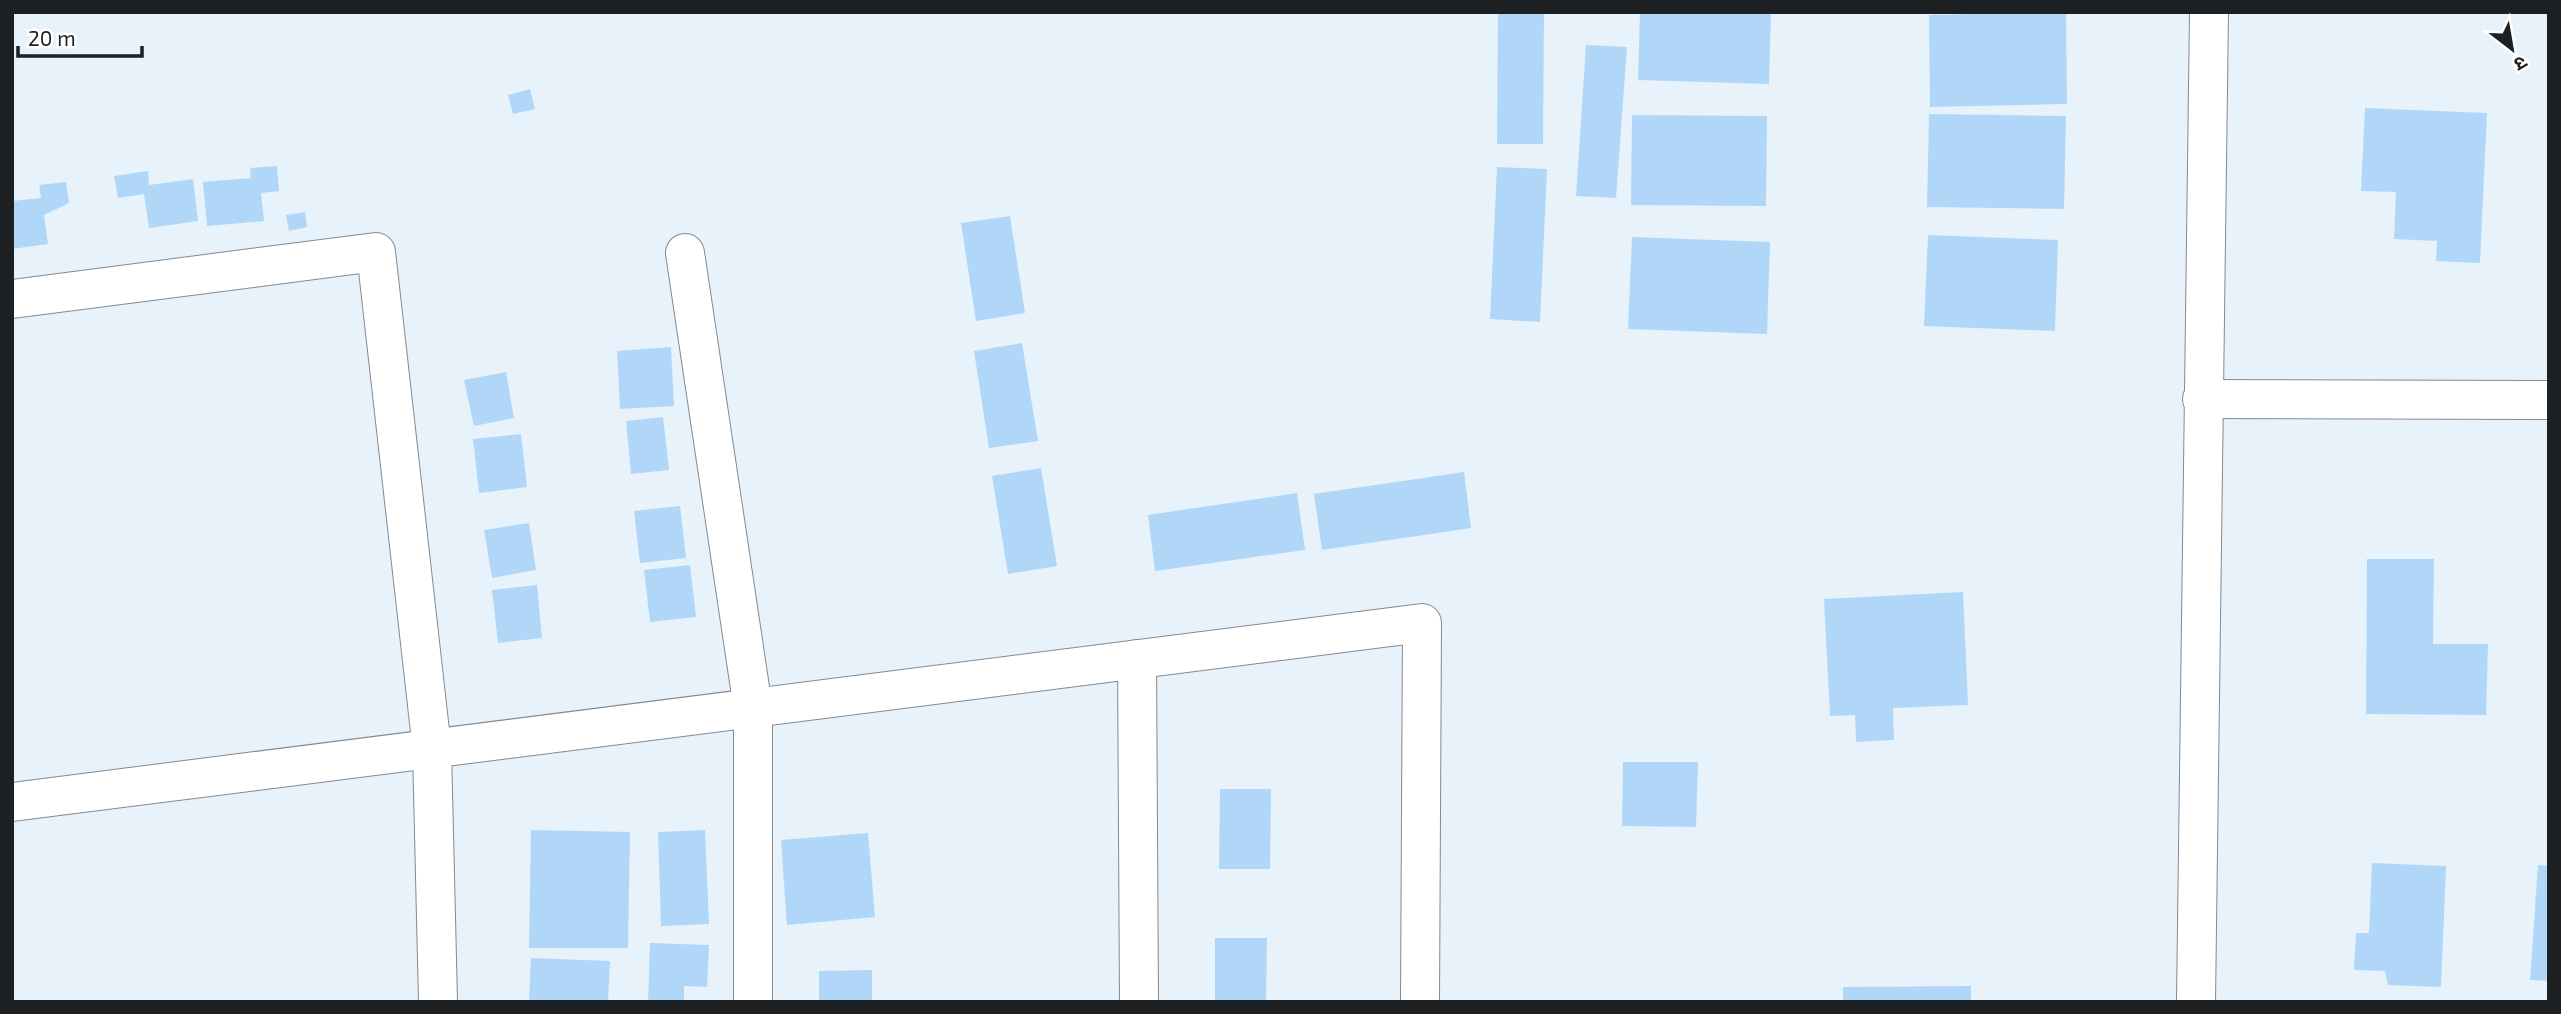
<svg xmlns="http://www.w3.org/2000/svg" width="2561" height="1014" viewBox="0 0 2561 1014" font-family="'Exo 2','Noto Sans Devanagari',sans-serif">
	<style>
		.building { fill: #b1d7f8 }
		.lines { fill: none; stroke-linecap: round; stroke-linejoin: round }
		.minor-casing { stroke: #828a92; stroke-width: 40 }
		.minor { stroke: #fff; stroke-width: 38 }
	</style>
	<rect width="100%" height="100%" fill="#e8f2fa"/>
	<!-- building -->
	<g class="building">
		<polygon points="1498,12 1544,12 1543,144 1497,144"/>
		<polygon points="1640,12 1771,12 1769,84 1638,80"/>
		<polygon points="2066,12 2067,104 1930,107 1929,15"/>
		<polygon points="1586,45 1627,47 1616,198 1576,196"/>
		<polygon points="530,89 535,109 513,114 508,95"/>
		<polygon points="2365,108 2487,113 2480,263 2436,261 2437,241 2394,239 2396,192 2361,191"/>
		<polygon points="1929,114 2066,116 2064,209 1927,207"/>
		<polygon points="1632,115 1767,116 1766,206 1631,205"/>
		<polygon points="277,166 279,191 261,193 264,221 207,226 203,182 251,178 250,168"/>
		<polygon points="1497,167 1547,169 1540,322 1490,319"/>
		<polygon points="148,171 149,185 193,179 198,221 149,228 144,194 118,198 114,176"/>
		<polygon points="66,182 69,203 44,215 48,244 12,249 12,201 41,198 39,185"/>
		<polygon points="305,212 307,227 289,231 286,215"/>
		<polygon points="1010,216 1025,313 976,321 961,223"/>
		<polygon points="1928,235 2058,240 2055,331 1924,326"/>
		<polygon points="1632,237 1770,242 1767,334 1628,329"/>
		<polygon points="1022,343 1038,441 989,448 974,351"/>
		<polygon points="671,347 674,406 620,409 617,351"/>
		<polygon points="506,372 514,418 474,426 464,380"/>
		<polygon points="663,417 669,470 631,474 626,421"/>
		<polygon points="521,434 527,487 479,493 473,439"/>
		<polygon points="1041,468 1057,566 1008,574 992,476"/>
		<polygon points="1464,472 1471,528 1322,550 1314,494"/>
		<polygon points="1297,493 1305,550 1155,571 1148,515"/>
		<polygon points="680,506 686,558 640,563 634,511"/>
		<polygon points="529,523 536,570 492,578 484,530"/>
		<polygon points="2367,559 2434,559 2433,644 2488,644 2486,715 2366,714"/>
		<polygon points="690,565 696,617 650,622 644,570"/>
		<polygon points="537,585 542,638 498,643 492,590"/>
		<polygon points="1963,592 1968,705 1893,708 1894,740 1856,742 1855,715 1830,716 1824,599"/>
		<polygon points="1623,762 1698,762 1696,827 1622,826"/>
		<polygon points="1220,789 1271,789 1270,869 1219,869"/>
		<polygon points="531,830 630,832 628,948 529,948"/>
		<polygon points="705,830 709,924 661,926 658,832"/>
		<polygon points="868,833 875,917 787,925 781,840"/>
		<polygon points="2372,863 2446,866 2441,987 2388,985 2385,971 2354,970 2356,933 2369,933"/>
		<polygon points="2538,865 2549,866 2549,981 2530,980"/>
		<polygon points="1215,938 1267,938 1266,1002 1215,1002"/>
		<polygon points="650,943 709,945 707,987 684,986 684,1002 648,1002"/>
		<polygon points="531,958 610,961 608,1002 529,1002"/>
		<polygon points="872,970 872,1002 819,1002 819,971"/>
		<polygon points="1971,986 1971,1002 1843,1002 1843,987"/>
	</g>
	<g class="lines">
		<defs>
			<g id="minor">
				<polyline points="685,253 753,708 753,1002"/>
				<polyline points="12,299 376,252 432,749 438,1002"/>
				<polyline points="2202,399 2549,400"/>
				<polyline points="1137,659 1139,1002"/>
				<polyline points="12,802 1422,623 1420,1002"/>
				<polyline points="2196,1002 2209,12"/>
			</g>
		</defs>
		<!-- minor casing -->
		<use href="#minor" class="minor-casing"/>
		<!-- minor -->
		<use href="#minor" class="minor"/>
	</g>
	<!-- border -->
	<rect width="2561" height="1014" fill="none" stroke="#1c2023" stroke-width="28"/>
	<!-- north arrow -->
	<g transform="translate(2512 49) rotate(149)" stroke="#ffffff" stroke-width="5" paint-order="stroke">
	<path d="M0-5L12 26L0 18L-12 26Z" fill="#1c2023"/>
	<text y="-10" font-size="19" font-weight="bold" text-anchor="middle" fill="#1c2023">उ</text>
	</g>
	<!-- scale -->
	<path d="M18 46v10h124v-10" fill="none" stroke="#1c2023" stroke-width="3.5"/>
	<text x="28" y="46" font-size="21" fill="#1c2023" stroke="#ffffff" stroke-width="5" paint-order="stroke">20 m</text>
</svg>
